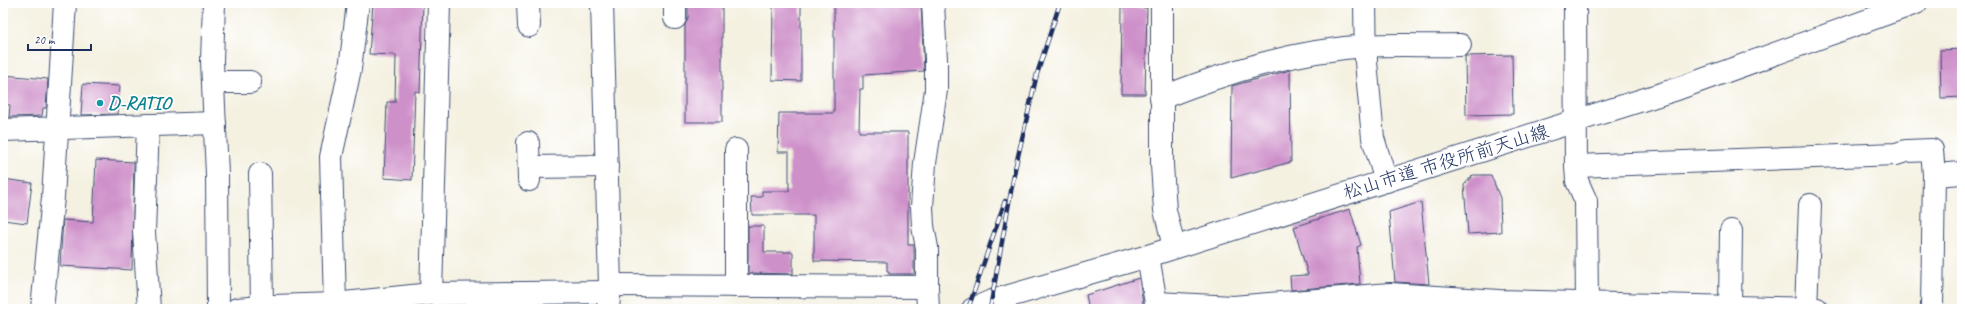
<svg xmlns="http://www.w3.org/2000/svg" width="1965" height="312" viewBox="0 0 1965 312" font-family="Caveat,'Klee One',sans-serif">
	<style>
		.building { fill: #ce90c9 }
		.lines { fill: none; stroke-linecap: round; stroke-linejoin: round }
		.minor-casing { stroke: #3c4c72; stroke-width: 24 }
		.minor { stroke: #fff; stroke-width: 22 }
		.rail-casing { stroke: #1b2f5e; stroke-width: 4.5 }
		.rail { stroke: #fff; stroke-width: 3; stroke-dasharray: 9; stroke-linecap: butt }
		.culture-dot { fill: #0f9aa8; stroke: #fff; stroke-width: 1.5 }
		.labels { text-anchor: middle; dominant-baseline: central; stroke-width: 3.5; stroke-linejoin: round; paint-order: stroke }
		.culture-label { font-size: 19px; font-weight: bold; fill: #0d838f; stroke: #fff; text-anchor: start }
		.street-label { font-size: 19px; fill: #1b2f5e; stroke: #fff }
	</style>
	<rect width="100%" height="100%" fill="#fff"/>
	<filter id="ink" filterUnits="userSpaceOnUse"><feTurbulence type="fractalNoise" baseFrequency=".025" numOctaves="2"/><feDisplacementMap in="SourceGraphic" scale="8" xChannelSelector="R" yChannelSelector="G"/><feConvolveMatrix kernelMatrix="1 2 1 2 8 2 1 2 1" color-interpolation-filters="sRGB"/></filter>
	<filter id="wash" filterUnits="userSpaceOnUse"><feTurbulence type="fractalNoise" baseFrequency=".012" numOctaves="4" result="noise"/><feDisplacementMap in="SourceGraphic" scale="16" xChannelSelector="R" yChannelSelector="G"/><feGaussianBlur stdDeviation="0.9" result="paint"/><feColorMatrix in="noise" values="0 0 0 0 0 0 0 0 0 0 0 0 0 0 0 0 0 1.4 0 .05"/><feComposite in="paint" operator="in"/></filter>
	<g filter="url(#wash)">
		<rect width="100%" height="100%" fill="#f4f1e1"/>
		<g id="blocks">
			<!-- building -->
			<g class="building">
				<polygon points="373,3 423,3 420,92 415,91 412,180 384,178 387,102 395,102 396,55 369,54"/>
				<polygon points="688,3 722,3 722,122 685,122 685,25 688,18"/>
				<polygon points="773,3 801,3 801,81 772,80"/>
				<polygon points="834,3 921,3 924,71 863,75 863,89 860,89 859,132 908,132 908,245 914,245 914,274 889,274 889,271 887,271 887,262 814,261 814,215 752,215 751,197 762,197 762,191 789,191 789,152 778,152 779,113 834,113"/>
				<polygon points="1122,7 1147,8 1145,94 1121,94"/>
				<polygon points="1962,49 1962,97 1941,98 1940,50"/>
				<polygon points="1512,55 1513,114 1466,115 1465,56"/>
				<polygon points="1290,70 1291,162 1231,178 1232,86"/>
				<polygon points="3,75 48,79 46,108 43,108 42,116 9,117 10,105 3,104"/>
				<polygon points="83,84 120,86 118,114 81,115"/>
				<polygon points="96,160 134,162 132,270 60,266 63,220 93,222"/>
				<polygon points="1473,175 1491,175 1500,198 1501,232 1468,234 1464,185"/>
				<polygon points="3,179 32,183 27,223 3,220"/>
				<polygon points="1421,202 1429,284 1395,282 1389,212"/>
				<polygon points="1350,209 1361,245 1357,247 1360,284 1291,290 1290,276 1308,275 1294,227"/>
				<polygon points="748,226 764,226 764,252 793,252 793,274 748,273"/>
				<polygon points="1139,278 1144,309 1089,309 1086,295"/>
			</g>
		</g>
	</g>
	<g filter="url(#ink)">
		<use href="#blocks" fill-opacity="0" stroke="#3c4c72" stroke-width="1"/>
		<g class="lines">
			<defs>
				<g id="minor">
					<polyline points="214,3 212,61 217,175 218,309"/>
					<polyline points="528,3 529,26"/>
					<polyline points="602,3 610,285 608,309"/>
					<polyline points="675,3 675,18"/>
					<polyline points="1162,3 1162,165 1165,210 1174,247"/>
					<polyline points="1365,3 1366,62 1373,138 1386,181"/>
					<polyline points="1575,3 1576,166 1577,181 1586,201 1587,303"/>
					<polyline points="213,82 250,82"/>
					<path d="M 1161,98 C 1227,72 1294,51 1365,46 C 1397,44 1429,46 1460,45"/>
					<polyline points="148,125 144,232 149,309"/>
					<polyline points="3,130 215,123"/>
					<polyline points="528,143 529,180"/>
					<polyline points="736,150 736,286"/>
					<polyline points="1576,166 1896,154 1906,151 1932,150 1934,175 1932,309"/>
					<polyline points="529,167 607,166"/>
					<polyline points="260,174 262,307"/>
					<polyline points="1934,175 1962,173"/>
					<polyline points="1148,256 1157,309"/>
					<polyline points="610,285 927,287 928,309"/>
					<polyline points="927,287 927,248 923,226 922,207 925,163 936,90 936,60 933,3"/>
					<polyline points="431,294 439,3"/>
					<polyline points="1157,303 1233,307 1390,294 1499,301 1817,309"/>
					<polyline points="335,304 331,157 350,69 358,3"/>
					<polyline points="1730,307 1731,231"/>
					<polyline points="42,309 53,197 65,3"/>
					<polyline points="237,309 273,306 335,304 431,294 608,292"/>
					<polyline points="973,309 992,301 1148,256 1677,89 1916,3"/>
					<polyline points="1806,309 1810,205"/>
				</g>
			</defs>
			<!-- minor casing -->
			<use href="#minor" class="minor-casing"/>
			<!-- minor -->
			<use href="#minor" class="minor"/>
			<defs>
				<g id="rail">
					<polyline points="968,309 1005,201"/>
					<polyline points="990,309 1015,169 1037,74 1060,3"/>
				</g>
			</defs>
			<!-- rail casing -->
			<use href="#rail" class="rail-casing"/>
			<!-- rail -->
			<use href="#rail" class="rail"/>
		</g>
	</g>
	<!-- markers -->
	<circle class="culture-dot" cx="100" cy="103" r="4"/>
	<g class="labels">
		<!-- culture labels -->
		<g class="culture-label">
			<text x="108" y="103">D-RATIO</text>
		</g>
		<!-- street labels -->
		<g class="street-label">
			<text transform="translate(1446 162) rotate(-17)">松山市道 市役所前天山線</text>
		</g>
	</g>
	<!-- margin -->
	<rect width="1965" height="312" fill="none" stroke="#fff" stroke-width="16"/>
	<!-- scale -->
	<path d="M28 44v6h63v-6" fill="none" stroke="#1b2f5e" stroke-width="2"/>
	<text x="34" y="44" font-size="12" fill="#1b2f5e" stroke="#ffffff" stroke-width="3" paint-order="stroke">20 m</text>
</svg>
